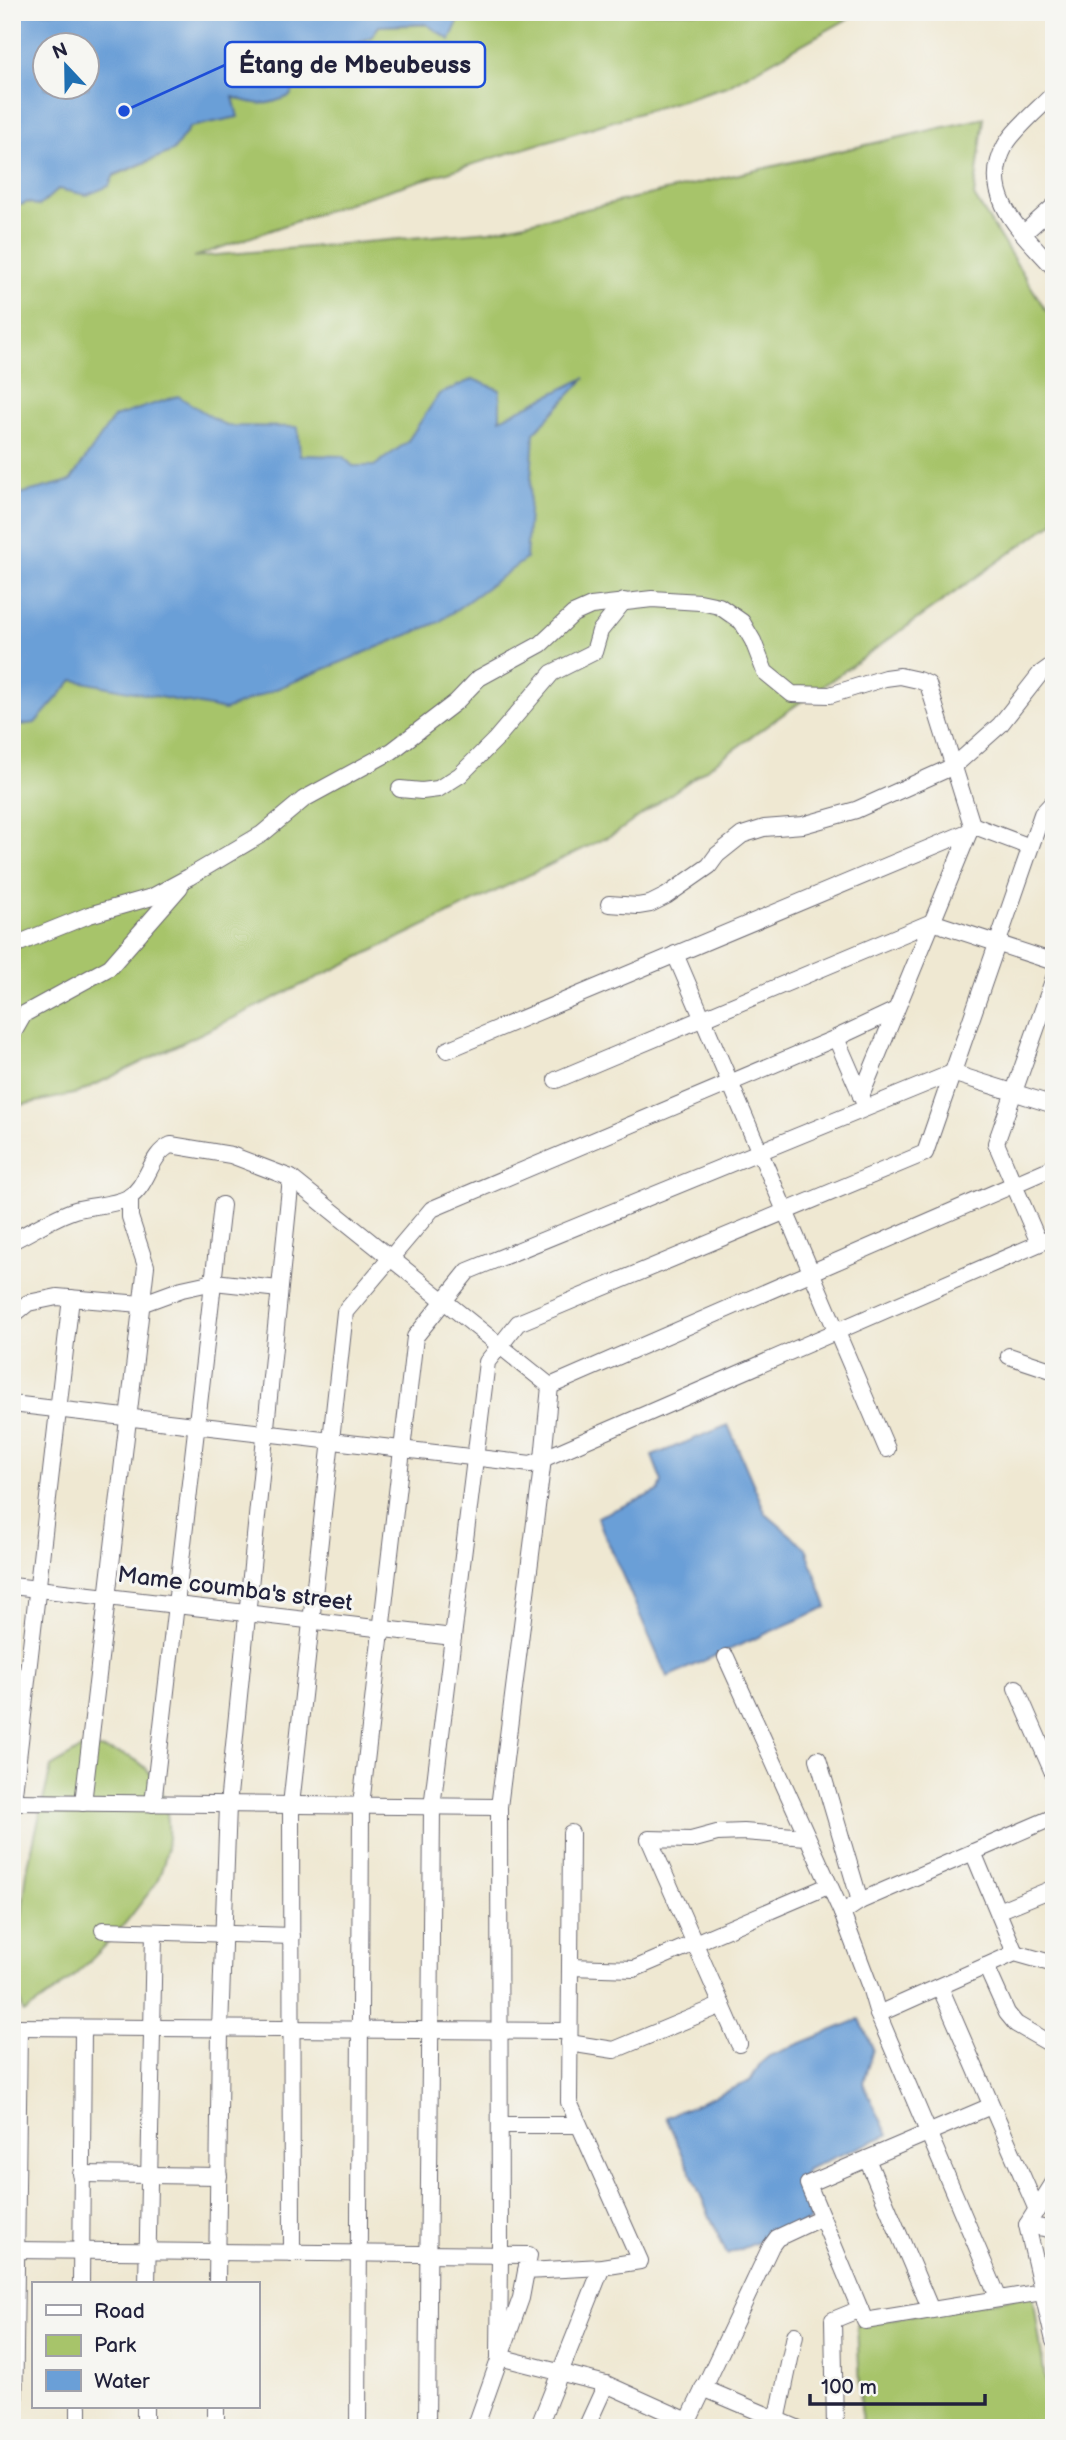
<svg xmlns="http://www.w3.org/2000/svg" width="1066" height="2440" viewBox="0 0 1066 2440" font-family="'Balsamiq Sans',sans-serif">
	<style>
		.green { fill: #a7c46a; stroke: #647352; stroke-width: 2 }
		.water { fill: #6a9fd7; stroke: #466089; stroke-width: 2; fill-rule: evenodd }
		.lines { fill: none; stroke-linecap: round; stroke-linejoin: round }
		.minor-casing { stroke: #6a6770; stroke-width: 18 }
		.minor { stroke: #fff; stroke-width: 16 }
		.labels { text-anchor: middle; dominant-baseline: central; stroke-width: 6; stroke-linejoin: round; paint-order: stroke }
		.street-label { font-size: 23px; fill: #22223b; stroke: #f6f6f2 }
		.leader { fill: none; stroke: #1d4ed8; stroke-width: 2.5 }
		.callout-dot { fill: #1d4ed8; stroke: #f6f6f2; stroke-width: 2.5 }
		.callout { fill: #f6f6f2; stroke: #1d4ed8; stroke-width: 2.5 }
		.callout-label { font-size: 24px; text-anchor: middle; font-weight: bold; fill: #22223b }
	</style>
	<rect width="100%" height="100%" fill="#f6f6f2"/>
	<filter id="ink" filterUnits="userSpaceOnUse"><feTurbulence type="fractalNoise" baseFrequency=".0143" numOctaves="2"/><feDisplacementMap in="SourceGraphic" scale="14" xChannelSelector="R" yChannelSelector="G"/><feConvolveMatrix kernelMatrix="1 2 1 2 8 2 1 2 1" color-interpolation-filters="sRGB"/></filter>
	<filter id="wash" filterUnits="userSpaceOnUse"><feTurbulence type="fractalNoise" baseFrequency=".00686" numOctaves="4" result="noise"/><feDisplacementMap in="SourceGraphic" scale="28" xChannelSelector="R" yChannelSelector="G"/><feGaussianBlur stdDeviation="1.57" result="paint"/><feColorMatrix in="noise" values="0 0 0 0 0 0 0 0 0 0 0 0 0 0 0 0 0 1.4 0 .05"/><feComposite in="paint" operator="in"/></filter>
	<g filter="url(#wash)">
		<rect width="100%" height="100%" fill="#efe8d2"/>
		<!-- green -->
		<g class="green">
			<polygon points="454,12 860,12 727,86 360,199 194,257 490,231 984,118 974,196 1054,323 1054,522 616,833 78,1093 12,1107 12,208 28,202 39,206 58,189 87,195 114,176 173,151 190,127 237,117 233,96 295,85 323,91 341,49 371,37 379,26 457,24"/>
			<path d="M 84,1747 C 124,1752 148,1756 163,1797 C 172,1823 169,1856 157,1881 C 153,1889 146,1896 141,1903 C 109,1946 70,1984 24,2013 L 16,1989 L 12,1989 L 12,1930 L 22,1915 L 27,1870 L 51,1767 Z"/>
			<polygon points="1033,2294 1052,2428 862,2428 857,2325"/>
		</g>
		<!-- water -->
		<g class="water">
			<path d="M 12,12 L 454,12 L 457,24 L 450,40 L 426,24 L 379,26 L 371,37 L 341,49 L 323,91 L 295,85 L 290,96 C 266,106 258,106 233,97 L 238,117 L 190,127 L 173,151 L 114,175 L 109,186 L 87,195 L 58,189 L 39,206 L 28,202 L 12,208 ZM 46,46 L 88,46 L 88,88 L 46,88 Z"/>
			<polygon points="585,378 534,433 526,559 439,622 225,710 73,680 35,723 12,726 12,512 19,494 70,481 114,417 178,396 226,426 298,427 300,455 342,456 353,466 374,466 407,442 439,394 473,379 500,390 500,419"/>
			<polygon points="728,1425 766,1514 806,1548 827,1607 667,1677 597,1517 659,1491 662,1482 652,1456"/>
			<path d="M 860,2019 L 873,2049 L 863,2083 L 888,2135 L 807,2169 C 796,2187 803,2201 811,2220 L 727,2255 L 666,2117 L 750,2081 L 760,2064 L 769,2056 Z"/>
		</g>
	</g>
	<g filter="url(#ink)">
		<g class="lines">
			<defs>
				<g id="minor">
					<path d="M 1054,93 C 1041,107 1013,130 1005,146 C 978,196 1023,233 1054,268"/>
					<polyline points="1024,233 1054,206"/>
					<polyline points="400,789 422,791 438,789 460,775 495,740 552,673 594,652 600,631 624,601"/>
					<polyline points="972,825 1030,847"/>
					<polyline points="609,904 638,906 650,904 666,896 709,866 717,855 742,835 764,828 803,825 856,810 954,766 1000,725 1040,674 1054,664"/>
					<polyline points="12,946 89,915 152,897 189,877 262,834 304,799 392,751 456,702 479,678 541,644 573,614 591,606 652,599 700,602 719,606 742,622 753,641 765,672 792,694 830,695 885,678 900,676 918,680 928,684 972,825 861,1096"/>
					<polyline points="675,954 887,1449"/>
					<polyline points="12,1035 24,1014 110,967 180,887"/>
					<polyline points="836,1038 863,1100"/>
					<polyline points="447,1050 970,831"/>
					<polyline points="556,1080 932,922 1054,962"/>
					<path d="M 12,1241 C 33,1231 53,1217 75,1210 C 92,1205 112,1206 128,1198 C 149,1186 149,1154 171,1145 L 231,1155 L 291,1178 L 550,1386"/>
					<polyline points="1039,1243 996,1143 1054,978"/>
					<polyline points="12,1316 28,1303 57,1297 141,1304 182,1289 214,1282 279,1289"/>
					<polyline points="1009,1356 1054,1371"/>
					<polyline points="550,1386 543,1459 499,1807 500,2255 499,2357 606,2384 688,2421"/>
					<polyline points="550,1386 1054,1167"/>
					<polyline points="12,1404 531,1464 1054,1237"/>
					<polyline points="12,1586 453,1637"/>
					<polyline points="726,1657 842,1913 870,1987 878,2014 999,2299"/>
					<polyline points="1016,1688 1054,1775"/>
					<polyline points="818,1759 860,1901"/>
					<polyline points="12,1802 499,1807"/>
					<polyline points="13,1802 71,1298"/>
					<polyline points="83,1803 146,1266 130,1217 130,1196"/>
					<polyline points="153,1804 222,1205"/>
					<polyline points="973,1852 1015,1953"/>
					<polyline points="998,1911 1054,1888"/>
					<polyline points="842,1913 860,1901 1054,1817"/>
					<polyline points="103,1930 292,1936"/>
					<polyline points="986,1966 1007,2013 1016,2024 1054,2046"/>
					<polyline points="570,1967 634,1969 828,1886"/>
					<polyline points="940,1987 1037,2210"/>
					<polyline points="878,2014 1015,1953 1047,1962 1054,1959"/>
					<polyline points="12,2027 569,2031"/>
					<polyline points="569,2043 614,2050 722,2005"/>
					<polyline points="739,2044 649,1839 691,1840 717,1833 744,1832 806,1837"/>
					<polyline points="991,2106 808,2184 865,2321 1042,2292"/>
					<polyline points="500,2125 579,2125"/>
					<polyline points="867,2159 931,2310"/>
					<polyline points="81,2174 219,2176"/>
					<polyline points="1054,2182 1027,2225 1054,2341"/>
					<polyline points="1027,2225 1054,2230"/>
					<polyline points="12,2250 529,2255 521,2298 475,2428"/>
					<polyline points="292,2253 291,1805 345,1312 432,1209 836,1038 896,1010"/>
					<polyline points="526,2271 602,2267 640,2261 569,2102 571,1833"/>
					<polyline points="81,2284 83,2028"/>
					<polyline points="147,2284 154,1932"/>
					<polyline points="217,2284 220,2029 228,1805 291,1178"/>
					<polyline points="703,2388 797,2428"/>
					<polyline points="777,2421 795,2335"/>
					<polyline points="14,2428 19,2027"/>
					<polyline points="79,2428 79,2407"/>
					<polyline points="145,2428 145,2407"/>
					<polyline points="213,2428 216,2426 216,2407"/>
					<polyline points="358,2428 361,1805 415,1337 468,1271 952,1073 1054,1105"/>
					<polyline points="427,2428 432,1807 487,1362 518,1323 925,1153 1042,814 1054,801"/>
					<polyline points="538,2428 602,2267"/>
					<polyline points="586,2428 606,2384"/>
					<polyline points="685,2428 771,2246 777,2238 822,2217"/>
					<polyline points="835,2428 833,2320 860,2309"/>
				</g>
			</defs>
			<!-- minor casing -->
			<use href="#minor" class="minor-casing"/>
			<!-- minor -->
			<use href="#minor" class="minor"/>
		</g>
	</g>
	<g class="labels">
		<!-- street labels -->
		<g class="street-label">
			<text transform="translate(235 1589) rotate(7)">Mame coumba's street</text>
		</g>
	</g>
	<!-- callouts -->
	<path class="leader" d="M124 111L225 65"/>
	<circle class="callout-dot" cx="124" cy="111" r="7"/>
	<rect class="callout" x="225" y="42" width="260" height="45" rx="7"/>
	<g class="callout-label">
		<text x="355" y="73">Étang de Mbeubeuss</text>
	</g>
	<!-- margin -->
	<rect width="1066" height="2440" fill="none" stroke="#f6f6f2" stroke-width="42"/>
	<!-- legend -->
	<rect x="32" y="2282" width="228" height="126" fill="#f6f6f2" stroke="#a1a1a9" stroke-width="2"/>
	<rect x="46" y="2305" width="35" height="10" fill="#ffffff" stroke="#a1a1a9" stroke-width="2"/>
	<text x="94" y="2318" font-size="21" fill="#22223b">Road</text>
	<rect x="46" y="2335" width="35" height="21" fill="#a7c46a" stroke="#a1a1a9" stroke-width="2"/>
	<text x="94" y="2352" font-size="21" fill="#22223b">Park</text>
	<rect x="46" y="2370" width="35" height="21" fill="#6a9fd7" stroke="#a1a1a9" stroke-width="2"/>
	<text x="94" y="2388" font-size="21" fill="#22223b">Water</text>
	<!-- north arrow -->
	<g transform="translate(66 66) rotate(338)"><circle r="33" fill="#f6f6f2" stroke="#a1a1a9" stroke-width="2"/>
	<path d="M0-5L12 26L0 18L-12 26Z" fill="#1f6fb2"/>
	<text y="-10" font-size="19" font-weight="bold" text-anchor="middle" fill="#22223b">N</text>
	</g>
	<!-- scale -->
	<path d="M810 2394v10h175v-10" fill="none" stroke="#22223b" stroke-width="3.5"/>
	<text x="821" y="2394" font-size="21" fill="#22223b" stroke="#f6f6f2" stroke-width="5" paint-order="stroke">100 m</text>
</svg>
